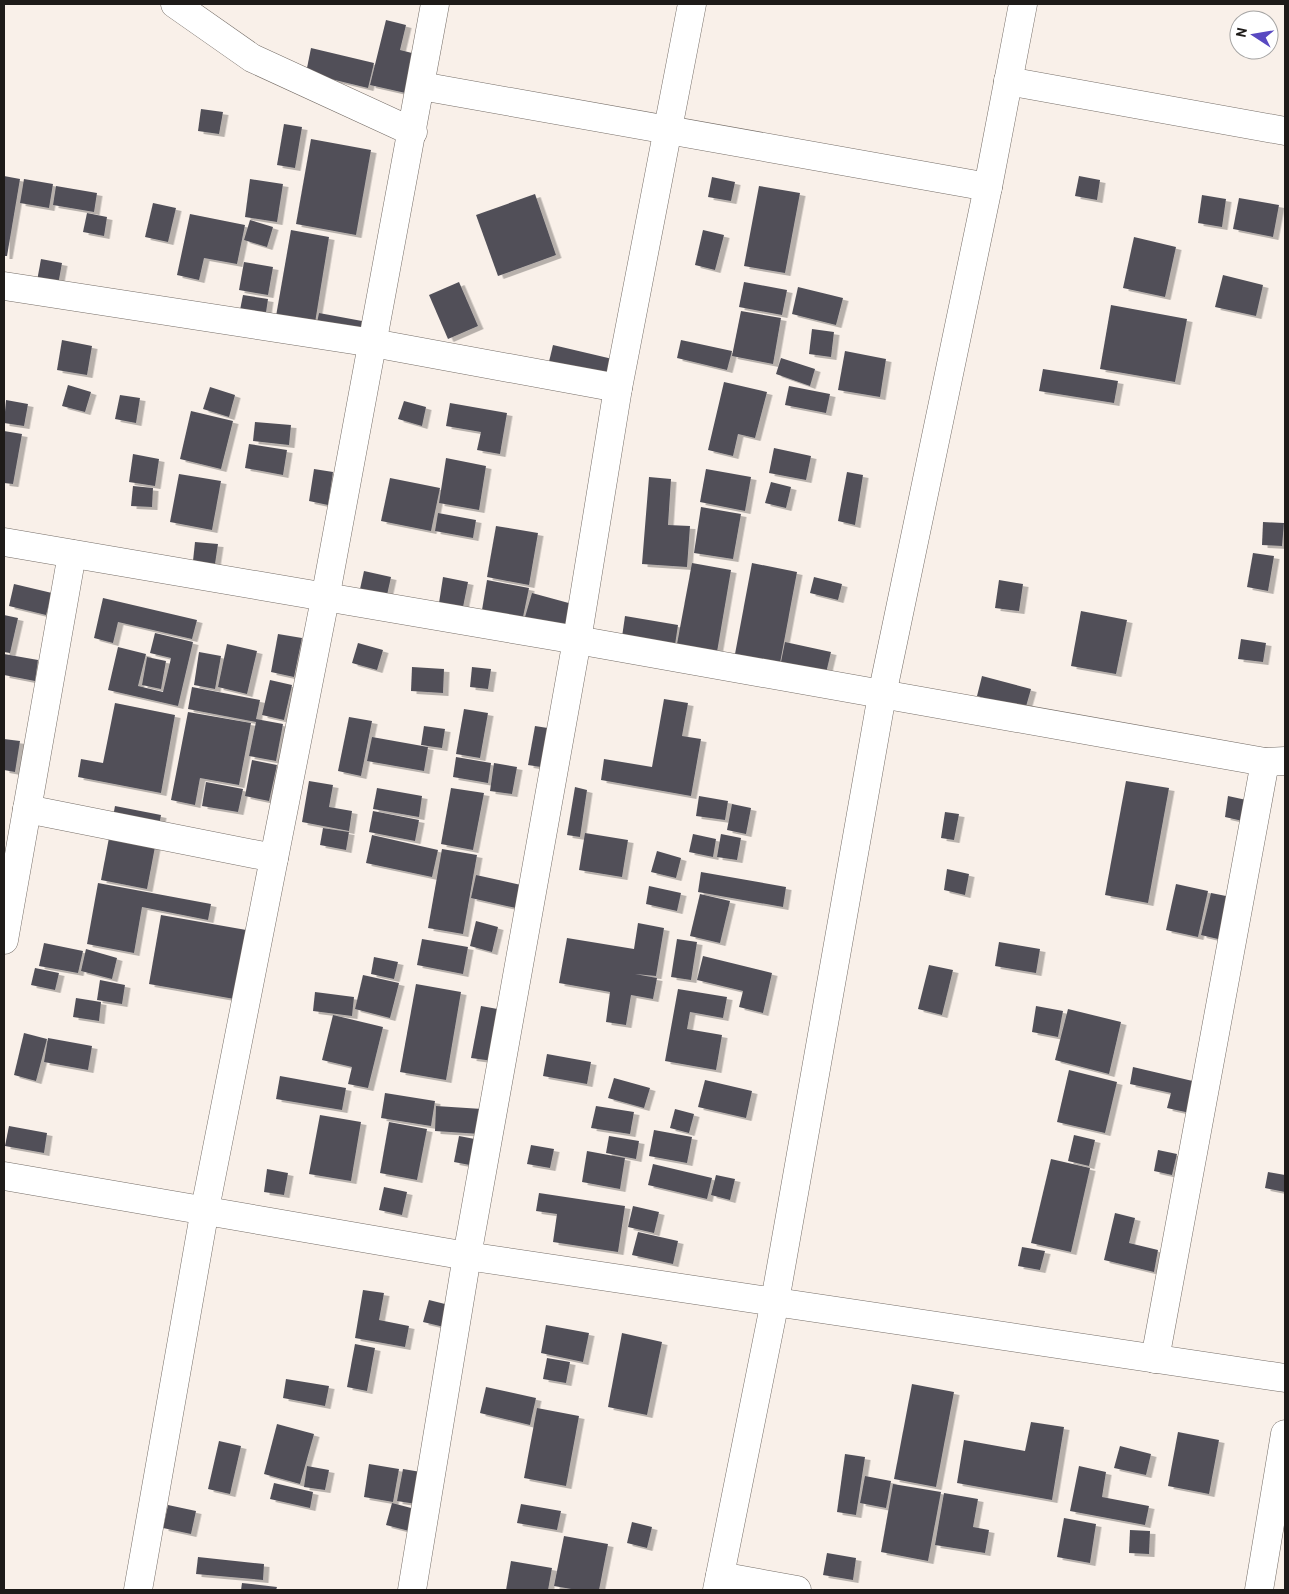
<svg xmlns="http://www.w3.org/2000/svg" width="1289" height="1594" viewBox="0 0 1289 1594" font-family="Barlow,sans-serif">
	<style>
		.building { fill: #515059; filter: url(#shadow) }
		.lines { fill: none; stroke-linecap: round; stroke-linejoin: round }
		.minor-casing { stroke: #766e68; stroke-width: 29 }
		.minor { stroke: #fff; stroke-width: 28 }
	</style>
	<defs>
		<filter id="shadow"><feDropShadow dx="5.5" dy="3" stdDeviation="0" flood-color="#0004"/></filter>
	</defs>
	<rect width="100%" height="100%" fill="#f9f0e9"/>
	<!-- building -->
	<g class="building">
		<polygon points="386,20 406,25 400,50 420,55 410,94 370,85"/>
		<polygon points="311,48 374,63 368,88 306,73"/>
		<polygon points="201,109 223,112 219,134 198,131"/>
		<polygon points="284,124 302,127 295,168 277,165"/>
		<polygon points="311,139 371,150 356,235 296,224"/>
		<polygon points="4,176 20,179 7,256 4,256"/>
		<polygon points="1079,176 1100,180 1097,200 1075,196"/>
		<polygon points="712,177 735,182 731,201 708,197"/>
		<polygon points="24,179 53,184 49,208 20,203"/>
		<polygon points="250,179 283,184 277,222 245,217"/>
		<polygon points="56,186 97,193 94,212 53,205"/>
		<polygon points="759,186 800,193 785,273 744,266"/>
		<polygon points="535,194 556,255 498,276 476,215"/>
		<polygon points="1202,195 1226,199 1222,227 1198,223"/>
		<polygon points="1239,198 1279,205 1273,237 1233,229"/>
		<polygon points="153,203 176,208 168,242 145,237"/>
		<polygon points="87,213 107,217 104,236 83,232"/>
		<polygon points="190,214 245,225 237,264 204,258 199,280 177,275"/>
		<polygon points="250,220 273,227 267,247 244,240"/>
		<polygon points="291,230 329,237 314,329 275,322"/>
		<polygon points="703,230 724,235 715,270 695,265"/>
		<polygon points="1134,237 1176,247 1165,297 1123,288"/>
		<polygon points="41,259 62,263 58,285 37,281"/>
		<polygon points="244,262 273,267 268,295 239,290"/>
		<polygon points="1223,275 1263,285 1256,316 1215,307"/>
		<polygon points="459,282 478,326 448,339 429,295"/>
		<polygon points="744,282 787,290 782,315 739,307"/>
		<polygon points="798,287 843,298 836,325 792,314"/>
		<polygon points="243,295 268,299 265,319 239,315"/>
		<polygon points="1111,305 1187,319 1175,382 1100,369"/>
		<polygon points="741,311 781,318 773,364 732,356"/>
		<polygon points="319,313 362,321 358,340 315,332"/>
		<polygon points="812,329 834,332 831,357 809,354"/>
		<polygon points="62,340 92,346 87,375 57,370"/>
		<polygon points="681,340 732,351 727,370 677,358"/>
		<polygon points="553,345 621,361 615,386 547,370"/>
		<polygon points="845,351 886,359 880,397 838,390"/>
		<polygon points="781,358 815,369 810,386 776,374"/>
		<polygon points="1043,369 1118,381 1114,403 1039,391"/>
		<polygon points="724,382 767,392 755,438 738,434 733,456 708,450"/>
		<polygon points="68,385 91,392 85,412 62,406"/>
		<polygon points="789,386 830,394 826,413 785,405"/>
		<polygon points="210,387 235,395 229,417 203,409"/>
		<polygon points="120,395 140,398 136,423 115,419"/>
		<polygon points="6,400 28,404 24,426 4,423"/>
		<polygon points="404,401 426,407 422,426 398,419"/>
		<polygon points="450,403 507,413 500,454 477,450 481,432 446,426"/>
		<polygon points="191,411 233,421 221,469 180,459"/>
		<polygon points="255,422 291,425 289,445 253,441"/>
		<polygon points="4,431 22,434 13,484 4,483"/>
		<polygon points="249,444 287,450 283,475 245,468"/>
		<polygon points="774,448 811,456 806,480 769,473"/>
		<polygon points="133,454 159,459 155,486 129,482"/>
		<polygon points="446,458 486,466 479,510 439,503"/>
		<polygon points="314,469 333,472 328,505 309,501"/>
		<polygon points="706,469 751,477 745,511 700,502"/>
		<polygon points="847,472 863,475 855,525 838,521"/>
		<polygon points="179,474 221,481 212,530 170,522"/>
		<polygon points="649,477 671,479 668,525 690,526 687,567 642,564"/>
		<polygon points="390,478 440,488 431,531 381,521"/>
		<polygon points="771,482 791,487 786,508 765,503"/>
		<polygon points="133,486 153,488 152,507 131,506"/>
		<polygon points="701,507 741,514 733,559 694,553"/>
		<polygon points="438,513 476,520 473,538 435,531"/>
		<polygon points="1263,522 1284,523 1282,546 1262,545"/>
		<polygon points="496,526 538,533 529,585 487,577"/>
		<polygon points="195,542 218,544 215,564 193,561"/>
		<polygon points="1253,553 1274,556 1268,591 1247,587"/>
		<polygon points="692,563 731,570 717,652 677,644"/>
		<polygon points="752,563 797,572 780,663 735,654"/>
		<polygon points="364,571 391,577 387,595 360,589"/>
		<polygon points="443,577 468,582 463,607 439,603"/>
		<polygon points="814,577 842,584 838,600 810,593"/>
		<polygon points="487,580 529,588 523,617 482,610"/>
		<polygon points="999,580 1023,584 1019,611 995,608"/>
		<polygon points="14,584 52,593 46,615 9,606"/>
		<polygon points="532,593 576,605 570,628 525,617"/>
		<polygon points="103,598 197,620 192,639 118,622 113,643 94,638"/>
		<polygon points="1081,611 1127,620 1116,674 1071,666"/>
		<polygon points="4,615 18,618 10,653 4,652"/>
		<polygon points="625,616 678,625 675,645 622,637"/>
		<polygon points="155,633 193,642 178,706 108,690 118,647 146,654 138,686 163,692 171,658 150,653"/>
		<polygon points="278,634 302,638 294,677 271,672"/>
		<polygon points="1241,639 1266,643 1263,662 1238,659"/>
		<polygon points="785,642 831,652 826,673 781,662"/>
		<polygon points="358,643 383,650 377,670 352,663"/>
		<polygon points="227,644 257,651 247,694 218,687"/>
		<polygon points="199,652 221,656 215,689 194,685"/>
		<polygon points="4,654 38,660 35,681 4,675"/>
		<polygon points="147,657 166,661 161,689 142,685"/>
		<polygon points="412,667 444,669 443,693 411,691"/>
		<polygon points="472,667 491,669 488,689 470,687"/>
		<polygon points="982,676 1031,689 1025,710 977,696"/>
		<polygon points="270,680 292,685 284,720 262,715"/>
		<polygon points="192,687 260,700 256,719 283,724 276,761 249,756 256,722 188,709"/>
		<polygon points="664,699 688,703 682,736 701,739 691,796 601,780 604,759 652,767"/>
		<polygon points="115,703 175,715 161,793 78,777 81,759 103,763"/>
		<polygon points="464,709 488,713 480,758 456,754"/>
		<polygon points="188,712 251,723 239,785 200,778 195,805 171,800"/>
		<polygon points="349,717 372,721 361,776 338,771"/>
		<polygon points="424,726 445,729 442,748 421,745"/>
		<polygon points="535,726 554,729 547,768 528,765"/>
		<polygon points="372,737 428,747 424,771 367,761"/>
		<polygon points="4,739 20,741 15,772 4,770"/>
		<polygon points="456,757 491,763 488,783 453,777"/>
		<polygon points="252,760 277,765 269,801 245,796"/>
		<polygon points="494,763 517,767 512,794 490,791"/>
		<polygon points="309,781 333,785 329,807 352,811 349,831 302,822"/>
		<polygon points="1126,781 1169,788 1148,903 1105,895"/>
		<polygon points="206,782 243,789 238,812 202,806"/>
		<polygon points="575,787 587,790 580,837 567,835"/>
		<polygon points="377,788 422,796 419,817 373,809"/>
		<polygon points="451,788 484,793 473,850 441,844"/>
		<polygon points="699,796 728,801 725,820 696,816"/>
		<polygon points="1228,796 1251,801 1247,822 1225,817"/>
		<polygon points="732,804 751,808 746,834 727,830"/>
		<polygon points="115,806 161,815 147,889 101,880"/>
		<polygon points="373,811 419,820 415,841 369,832"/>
		<polygon points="945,812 959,814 954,840 941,838"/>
		<polygon points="323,828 349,832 346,850 320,845"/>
		<polygon points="585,833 628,840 622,877 579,870"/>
		<polygon points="693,834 716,839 713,857 689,852"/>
		<polygon points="721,834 741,838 737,860 717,857"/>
		<polygon points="372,835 438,850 432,877 366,863"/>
		<polygon points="442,849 477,855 463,934 428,928"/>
		<polygon points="657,851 681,858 676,878 651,872"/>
		<polygon points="947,869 969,874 965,895 944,890"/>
		<polygon points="701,872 786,887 783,907 698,892"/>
		<polygon points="476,875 521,885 516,908 471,898"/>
		<polygon points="98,883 211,904 208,920 142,907 134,953 87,944"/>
		<polygon points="1176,884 1208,891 1198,937 1166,930"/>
		<polygon points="649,886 681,893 677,911 646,904"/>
		<polygon points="1211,893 1231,897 1222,940 1201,935"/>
		<polygon points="700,894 730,901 720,943 690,936"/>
		<polygon points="161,915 252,931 240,1000 149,984"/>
		<polygon points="476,921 498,927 492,952 470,946"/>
		<polygon points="638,923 664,928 656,976 635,974 657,978 653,999 631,995 626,1025 606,1022 610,992 559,983 567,938 634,949"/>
		<polygon points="422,939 468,947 463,974 417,965"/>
		<polygon points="677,939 697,942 691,980 671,977"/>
		<polygon points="999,942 1040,949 1036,973 995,966"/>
		<polygon points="44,943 83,951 78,973 39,966"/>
		<polygon points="86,949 117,958 112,979 81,971"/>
		<polygon points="703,956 772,973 763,1013 739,1007 743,991 697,980"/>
		<polygon points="374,957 398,962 394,979 371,974"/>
		<polygon points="929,965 953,970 942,1015 918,1009"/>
		<polygon points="35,968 59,973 55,990 31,985"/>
		<polygon points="363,975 399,983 390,1018 355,1009"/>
		<polygon points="100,980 125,985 122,1004 97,1000"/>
		<polygon points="416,984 461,992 446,1080 400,1072"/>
		<polygon points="678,989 727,997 723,1018 690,1012 687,1029 722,1035 716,1070 665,1061"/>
		<polygon points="315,992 354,997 352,1016 313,1011"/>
		<polygon points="76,998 101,1002 99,1021 73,1017"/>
		<polygon points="481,1006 503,1010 493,1061 471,1058"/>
		<polygon points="1036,1006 1063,1011 1058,1037 1032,1032"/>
		<polygon points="1068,1009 1121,1022 1109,1074 1055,1060"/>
		<polygon points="333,1015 383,1027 368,1088 348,1084 352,1067 322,1060"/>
		<polygon points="24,1033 47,1039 36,1081 14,1075"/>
		<polygon points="48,1038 92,1046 88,1070 44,1062"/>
		<polygon points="547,1054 591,1062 587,1084 543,1076"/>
		<polygon points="1133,1067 1197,1082 1190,1113 1167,1108 1171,1093 1130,1084"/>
		<polygon points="1069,1070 1117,1082 1105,1133 1057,1122"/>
		<polygon points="280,1076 346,1088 342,1110 276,1099"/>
		<polygon points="614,1078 650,1088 644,1108 608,1098"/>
		<polygon points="705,1080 752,1091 746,1118 698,1107"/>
		<polygon points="385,1093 435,1101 431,1126 381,1118"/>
		<polygon points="436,1106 482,1109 480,1134 435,1131"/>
		<polygon points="596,1106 634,1112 630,1134 591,1128"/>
		<polygon points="675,1109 694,1114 689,1133 670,1128"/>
		<polygon points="320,1115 361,1122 351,1181 309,1174"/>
		<polygon points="389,1122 427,1129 417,1180 380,1173"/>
		<polygon points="9,1126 47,1133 44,1153 5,1146"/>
		<polygon points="654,1130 692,1137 687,1163 649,1156"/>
		<polygon points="1074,1135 1095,1140 1089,1166 1068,1161"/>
		<polygon points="459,1136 480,1140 475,1166 454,1162"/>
		<polygon points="609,1136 639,1141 636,1159 606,1153"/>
		<polygon points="531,1145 554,1149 550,1168 527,1164"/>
		<polygon points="1158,1150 1177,1154 1172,1175 1154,1171"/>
		<polygon points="587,1151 625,1158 620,1189 582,1182"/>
		<polygon points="1051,1159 1090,1168 1071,1252 1031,1243"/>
		<polygon points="653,1164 712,1178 707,1199 648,1185"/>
		<polygon points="267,1169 288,1173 284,1195 264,1192"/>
		<polygon points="1268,1172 1285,1175 1285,1192 1265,1188"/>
		<polygon points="716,1175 735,1179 730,1200 711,1195"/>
		<polygon points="384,1187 407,1192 402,1215 379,1210"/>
		<polygon points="539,1193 625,1206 618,1252 553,1242 557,1214 536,1211"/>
		<polygon points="633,1206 659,1212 654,1233 628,1227"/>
		<polygon points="1115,1213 1135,1218 1129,1243 1158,1250 1154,1272 1104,1260"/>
		<polygon points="638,1232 678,1241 673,1264 632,1255"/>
		<polygon points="1022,1247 1045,1251 1040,1270 1018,1266"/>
		<polygon points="363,1290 384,1293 379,1320 409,1326 405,1347 355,1338"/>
		<polygon points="429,1300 449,1305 444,1327 423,1322"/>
		<polygon points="546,1325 589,1333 583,1362 541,1353"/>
		<polygon points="622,1333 662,1342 647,1415 608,1407"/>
		<polygon points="355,1344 375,1348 367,1391 347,1387"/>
		<polygon points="547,1358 570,1362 566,1383 543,1379"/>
		<polygon points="286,1379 329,1386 325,1406 283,1398"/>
		<polygon points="912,1384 954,1392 936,1487 894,1479"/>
		<polygon points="486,1387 536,1398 530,1425 480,1413"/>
		<polygon points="537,1408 579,1416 566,1486 524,1478"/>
		<polygon points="1031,1422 1064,1427 1052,1500 957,1483 964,1440 1025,1451"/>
		<polygon points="277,1424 314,1434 300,1484 264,1474"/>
		<polygon points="1178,1432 1219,1440 1209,1494 1168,1486"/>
		<polygon points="219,1441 241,1446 230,1494 208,1489"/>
		<polygon points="1120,1446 1151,1454 1146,1475 1114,1468"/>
		<polygon points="845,1454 865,1457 856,1515 837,1512"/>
		<polygon points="369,1464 399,1469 393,1502 364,1497"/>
		<polygon points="307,1466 329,1470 325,1490 304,1487"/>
		<polygon points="1079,1466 1106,1472 1102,1497 1149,1506 1145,1525 1070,1511"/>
		<polygon points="403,1469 421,1472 416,1504 397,1501"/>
		<polygon points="865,1476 891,1481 886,1508 860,1503"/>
		<polygon points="274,1483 313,1492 310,1508 270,1499"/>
		<polygon points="893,1484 941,1492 928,1561 881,1552"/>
		<polygon points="944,1493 978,1499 973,1527 989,1530 985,1553 935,1545"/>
		<polygon points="392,1503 415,1509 409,1531 386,1525"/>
		<polygon points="521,1504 561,1511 557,1530 517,1523"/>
		<polygon points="168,1505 196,1511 191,1534 163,1528"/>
		<polygon points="1064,1518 1096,1524 1090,1563 1057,1557"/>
		<polygon points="632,1522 652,1527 647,1548 627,1543"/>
		<polygon points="1130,1530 1150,1531 1149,1554 1129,1553"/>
		<polygon points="564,1536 608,1544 599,1590 577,1590 554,1586"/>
		<polygon points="827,1553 856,1558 853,1580 823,1575"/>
		<polygon points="198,1557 264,1564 263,1580 196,1574"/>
		<polygon points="511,1561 552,1568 548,1590 506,1590"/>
		<polygon points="242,1583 277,1587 276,1590 241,1590"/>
	</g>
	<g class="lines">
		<defs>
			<g id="minor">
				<polyline points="175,4 252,58 413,132"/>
				<polyline points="1008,81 1285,131"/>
				<polyline points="421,86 988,187"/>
				<polyline points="4,286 373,343 618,388"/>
				<polyline points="4,542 577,640 1265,762 1285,761"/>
				<polyline points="27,809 274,858"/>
				<polyline points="4,940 72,554"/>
				<polyline points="4,1176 467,1256 1285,1378"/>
				<polyline points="1155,1359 1265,762"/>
				<polyline points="720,1576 797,1590"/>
				<polyline points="138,1590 205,1209 325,599 435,4"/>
				<polyline points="412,1590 467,1256 577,640 618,388 692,4"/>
				<polyline points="717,1590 775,1301 882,695 988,187 1023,4"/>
				<polyline points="1259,1590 1285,1434"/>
			</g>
		</defs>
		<!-- minor casing -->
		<use href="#minor" class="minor-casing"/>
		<!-- minor -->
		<use href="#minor" class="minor"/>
	</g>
	<!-- border -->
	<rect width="1289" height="1594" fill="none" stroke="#1e1b19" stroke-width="10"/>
	<!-- north arrow -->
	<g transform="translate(1254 35) rotate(282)"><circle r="24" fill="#ffffff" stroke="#a5a4a3"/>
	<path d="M0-4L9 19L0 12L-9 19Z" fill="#5949c1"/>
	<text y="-8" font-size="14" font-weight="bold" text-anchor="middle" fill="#1e1b19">N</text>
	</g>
</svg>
